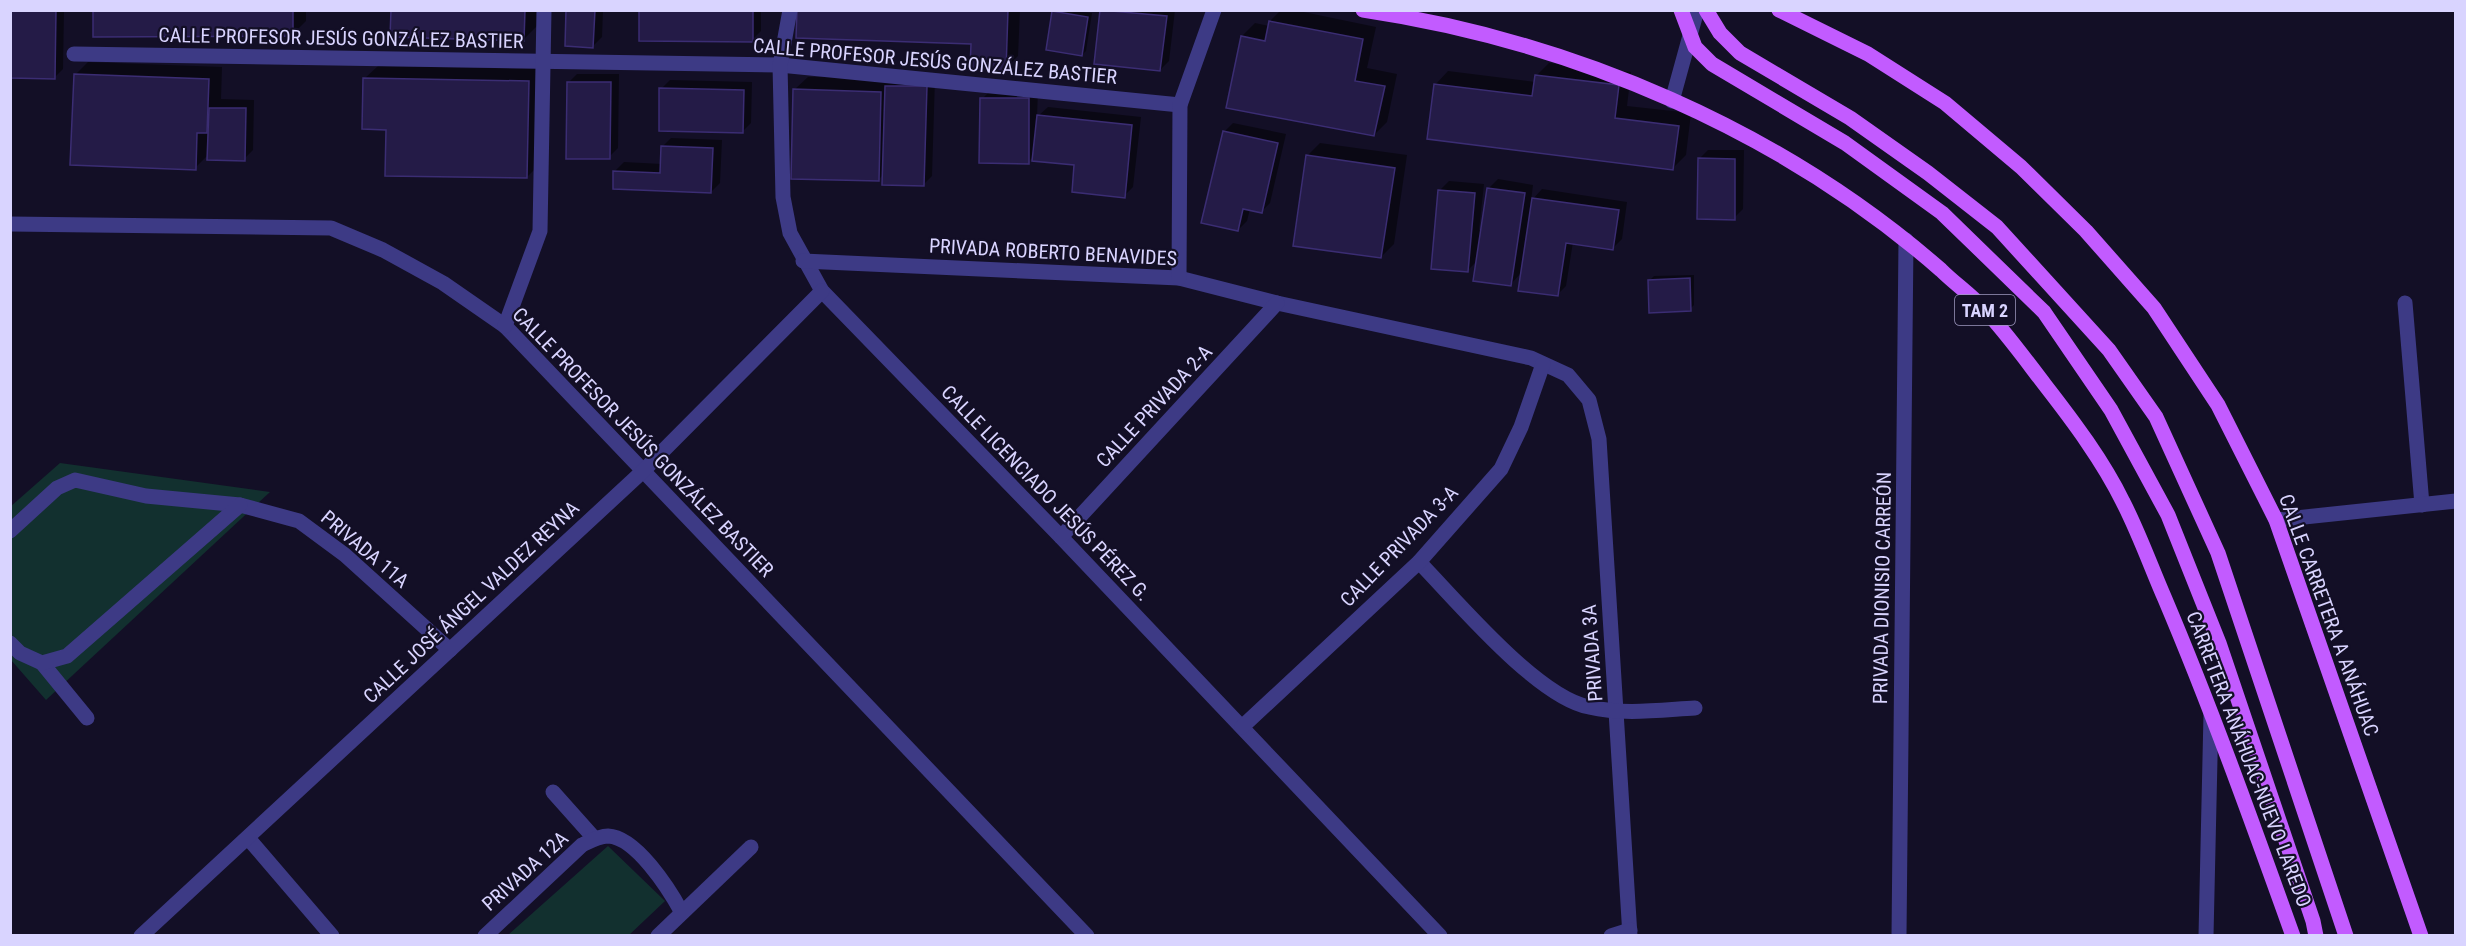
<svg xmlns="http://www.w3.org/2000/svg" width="2466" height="946" viewBox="0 0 2466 946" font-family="'Roboto Condensed',sans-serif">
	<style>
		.green { fill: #12302f }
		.shadow { fill: #0007 }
		.building { fill: #241b47; stroke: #3b2d73; stroke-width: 1.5 }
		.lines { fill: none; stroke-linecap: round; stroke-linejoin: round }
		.service { stroke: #3d3a85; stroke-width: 15 }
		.minor { stroke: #3d3a85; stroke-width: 15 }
		.primary { stroke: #c25bff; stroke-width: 15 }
		.primary-bridge { stroke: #c25bff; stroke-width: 15 }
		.labels { text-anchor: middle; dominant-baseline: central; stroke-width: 4.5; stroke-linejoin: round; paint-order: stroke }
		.shield { fill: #130f26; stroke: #9e99be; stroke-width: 1.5 }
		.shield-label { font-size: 18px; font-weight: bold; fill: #d9d4ff }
		.street-label { font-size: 20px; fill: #d9d4ff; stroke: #130f26 }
	</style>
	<rect width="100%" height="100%" fill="#130f26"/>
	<!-- green -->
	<g class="green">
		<polygon points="60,463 270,492 46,700 11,660 10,507"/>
		<polygon points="608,846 665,901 629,935 508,935"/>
	</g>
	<!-- shadow -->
	<g class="shadow">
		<polygon points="10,10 64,10 63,69 54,78"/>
		<polygon points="95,10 306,10 306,21 293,34"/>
		<polygon points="393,10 537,10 537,26 524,39"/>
		<polygon points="568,10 603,10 602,37 593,46"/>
		<polygon points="641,10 761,10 761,31 752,40"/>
		<polygon points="799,10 1020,10 1018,56 1005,69 972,43"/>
		<polygon points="1055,10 1092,13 1086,51 1082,55 1054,12"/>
		<polygon points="1102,10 1175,10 1169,61 1160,70"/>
		<polygon points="1281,10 1294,10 1376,27 1367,68 1397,74 1387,122 1374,135 1242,36 1255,23 1269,26 1270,21"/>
		<polygon points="88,62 222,67 221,99 254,100 253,150 244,159 209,154 195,168 75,75"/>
		<polygon points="1549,63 1631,72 1627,106 1691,113 1686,155 1673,168 1435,85 1448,71 1535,82 1536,76"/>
		<polygon points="378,66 542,69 540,164 527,177 387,129 364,79"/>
		<polygon points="577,74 619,74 618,148 609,157 568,83"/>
		<polygon points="808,77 935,78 932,176 923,185 884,174 878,180 794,90"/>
		<polygon points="670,80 752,82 751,123 742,132 661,89"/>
		<polygon points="991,90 1038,90 1037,117 1048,107 1141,117 1133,187 1124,196 1076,164 1034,156 1028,162 982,99"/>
		<polygon points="1233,123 1286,134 1270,203 1261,212 1250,209 1247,221 1238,230 1224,132"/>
		<polygon points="671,138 722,140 720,183 711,192 615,171 624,162 662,164 662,147"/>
		<polygon points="1320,143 1407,155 1394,244 1381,257 1307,156"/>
		<polygon points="1708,150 1744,150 1743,209 1734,218 1699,159"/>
		<polygon points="1498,179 1533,185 1531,201 1542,189 1627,202 1622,239 1613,248 1573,242 1566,286 1557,295 1522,272 1510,285 1477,261 1468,270 1440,190 1449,181 1484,184 1479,230 1482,230 1489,188"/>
		<polygon points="1694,275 1694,305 1690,309 1650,280 1654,276"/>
	</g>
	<!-- building -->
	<g class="building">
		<polygon points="10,10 56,10 55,79 10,78"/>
		<polygon points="93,10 293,10 293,36 93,37"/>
		<polygon points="391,10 525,10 524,41 390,37"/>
		<polygon points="566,10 595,10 593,48 565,46"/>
		<polygon points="639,10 753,10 753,42 639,41"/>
		<polygon points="797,10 1008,10 1006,71 970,69 971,44 796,38"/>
		<polygon points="1100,10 1167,16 1160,71 1094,64"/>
		<polygon points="1052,11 1088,17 1082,56 1046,50"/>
		<polygon points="1269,21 1363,39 1355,81 1385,86 1374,136 1226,108 1241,36 1265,41"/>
		<polygon points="74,74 209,79 207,133 197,133 196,170 70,165"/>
		<polygon points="1535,75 1619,85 1615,118 1679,126 1673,170 1427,139 1434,84 1532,96"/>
		<polygon points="363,78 529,81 527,178 385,176 386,130 362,129"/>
		<polygon points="567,82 611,82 610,159 566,159"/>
		<polygon points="885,86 927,86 924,186 882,185"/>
		<polygon points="659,88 744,90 743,133 659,131"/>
		<polygon points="793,89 881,92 879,181 791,179"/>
		<polygon points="980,98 1029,98 1029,164 979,163"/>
		<polygon points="209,108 246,108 245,161 207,160"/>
		<polygon points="1037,115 1132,125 1125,198 1072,192 1074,165 1032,161"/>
		<polygon points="1223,131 1278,143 1262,213 1243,209 1238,231 1201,223"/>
		<polygon points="661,146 713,148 711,193 613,189 613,171 660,173"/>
		<polygon points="1306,155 1395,168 1381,258 1293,246"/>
		<polygon points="1698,158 1735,159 1735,220 1697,219"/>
		<polygon points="1487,188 1525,193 1511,286 1473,281"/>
		<polygon points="1438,190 1475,193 1468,272 1431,269"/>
		<polygon points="1532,198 1619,210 1613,250 1566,243 1558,296 1518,291"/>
		<polygon points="1690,278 1691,311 1649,313 1648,280"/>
	</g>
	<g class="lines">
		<!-- service -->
		<polyline class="service" points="74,54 780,65 1180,105"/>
		<!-- minor -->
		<g class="minor">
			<polyline points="790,10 780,65 783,197 790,233 822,291 1061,537 1440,936"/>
			<polyline points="1672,101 1697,10"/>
			<polyline points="10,224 331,228 383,250 443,283 505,326 1087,936"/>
			<polyline points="803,261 1179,278 1277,303 1531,358 1568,375 1589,400 1599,439 1630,936"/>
			<polyline points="1179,278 1180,105 1214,10"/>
			<polyline points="2405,303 2422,505"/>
			<polyline points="505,326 540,231 544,10"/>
			<polyline points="2276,520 2456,501"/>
			<polyline points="10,531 57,488 75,480 146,496 240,505 299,521 345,555 450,650"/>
			<polyline points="1061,537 1277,303"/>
			<path d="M 1419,562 C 1457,601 1537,697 1589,707 C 1623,715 1660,710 1695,708"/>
			<polyline points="10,643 20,653 42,663 87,718"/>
			<polyline points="42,663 67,656 240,505"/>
			<polyline points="1242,727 1419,562 1501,469 1521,427 1543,364"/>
			<polyline points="553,792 594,838"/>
			<polyline points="248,838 332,936"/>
			<polyline points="141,936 643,471 822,291"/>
			<path d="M 485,936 L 582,845 C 590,841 599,836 608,836 C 636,837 669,889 681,911"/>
			<polyline points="658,936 751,847"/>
			<polyline points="1611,936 1630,930"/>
			<polyline points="1899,936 1906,240"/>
			<polyline points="2206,936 2211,714"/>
		</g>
		<!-- primary -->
		<g class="primary">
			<path d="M 1363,10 C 1572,41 1781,130 1941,270 C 1954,283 1970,294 1983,308 C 2005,331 2025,359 2045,385 C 2073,421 2103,461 2123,502 C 2139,533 2151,567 2165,599 C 2212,710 2252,822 2293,936"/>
			<polyline points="1706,10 1720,33 1740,53 1850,118 1928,173 1997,227 2109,350 2156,417 2218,553 2346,936"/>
			<polyline points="1779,10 1868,54 1945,103 2021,167 2086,231 2154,308 2218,405 2276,520 2421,936"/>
		</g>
		<!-- primary-bridge -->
		<polyline class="primary-bridge" points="1681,10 1695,47 1712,64 1845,143 1942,213 2044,312 2111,410 2168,515 2219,643 2313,921 2316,936"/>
	</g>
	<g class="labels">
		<!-- shield labels -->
		<rect class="shield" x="1955" y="295" width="60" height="30" rx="4.5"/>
		<g class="shield-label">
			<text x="1985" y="310">TAM 2</text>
		</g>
		<!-- street labels -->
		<g class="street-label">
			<text transform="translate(341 38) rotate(1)">CALLE PROFESOR JESÚS GONZÁLEZ BASTIER</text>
			<text transform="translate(935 61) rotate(5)">CALLE PROFESOR JESÚS GONZÁLEZ BASTIER</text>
			<text transform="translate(1053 252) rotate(3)">PRIVADA ROBERTO BENAVIDES</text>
			<text transform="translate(1154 406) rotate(-47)">CALLE PRIVADA 2-A</text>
			<text transform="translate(643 442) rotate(46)">CALLE PROFESOR JESÚS GONZÁLEZ BASTIER</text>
			<text transform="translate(1046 493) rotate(46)">CALLE LICENCIADO JESÚS PÉREZ G.</text>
			<text transform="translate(1399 546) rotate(-46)">CALLE PRIVADA 3-A</text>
			<text transform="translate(365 549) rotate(40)">PRIVADA 11A</text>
			<text transform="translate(1882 588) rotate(-89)">PRIVADA DIONISIO CARREÓN</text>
			<text transform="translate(471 602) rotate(-43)">CALLE JOSÉ ÁNGEL VALDEZ REYNA</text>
			<text transform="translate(2329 615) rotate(70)">CALLE CARRETERA A ANÁHUAC</text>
			<text transform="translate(1592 653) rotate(-94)">PRIVADA 3A</text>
			<text transform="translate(2249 759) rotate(69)">CARRETERA ANÁHUAC-NUEVO LAREDO</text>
			<text transform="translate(525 871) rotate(-42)">PRIVADA 12A</text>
		</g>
	</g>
	<!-- border -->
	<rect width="2466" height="946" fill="none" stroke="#d9d4ff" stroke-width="24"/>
</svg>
